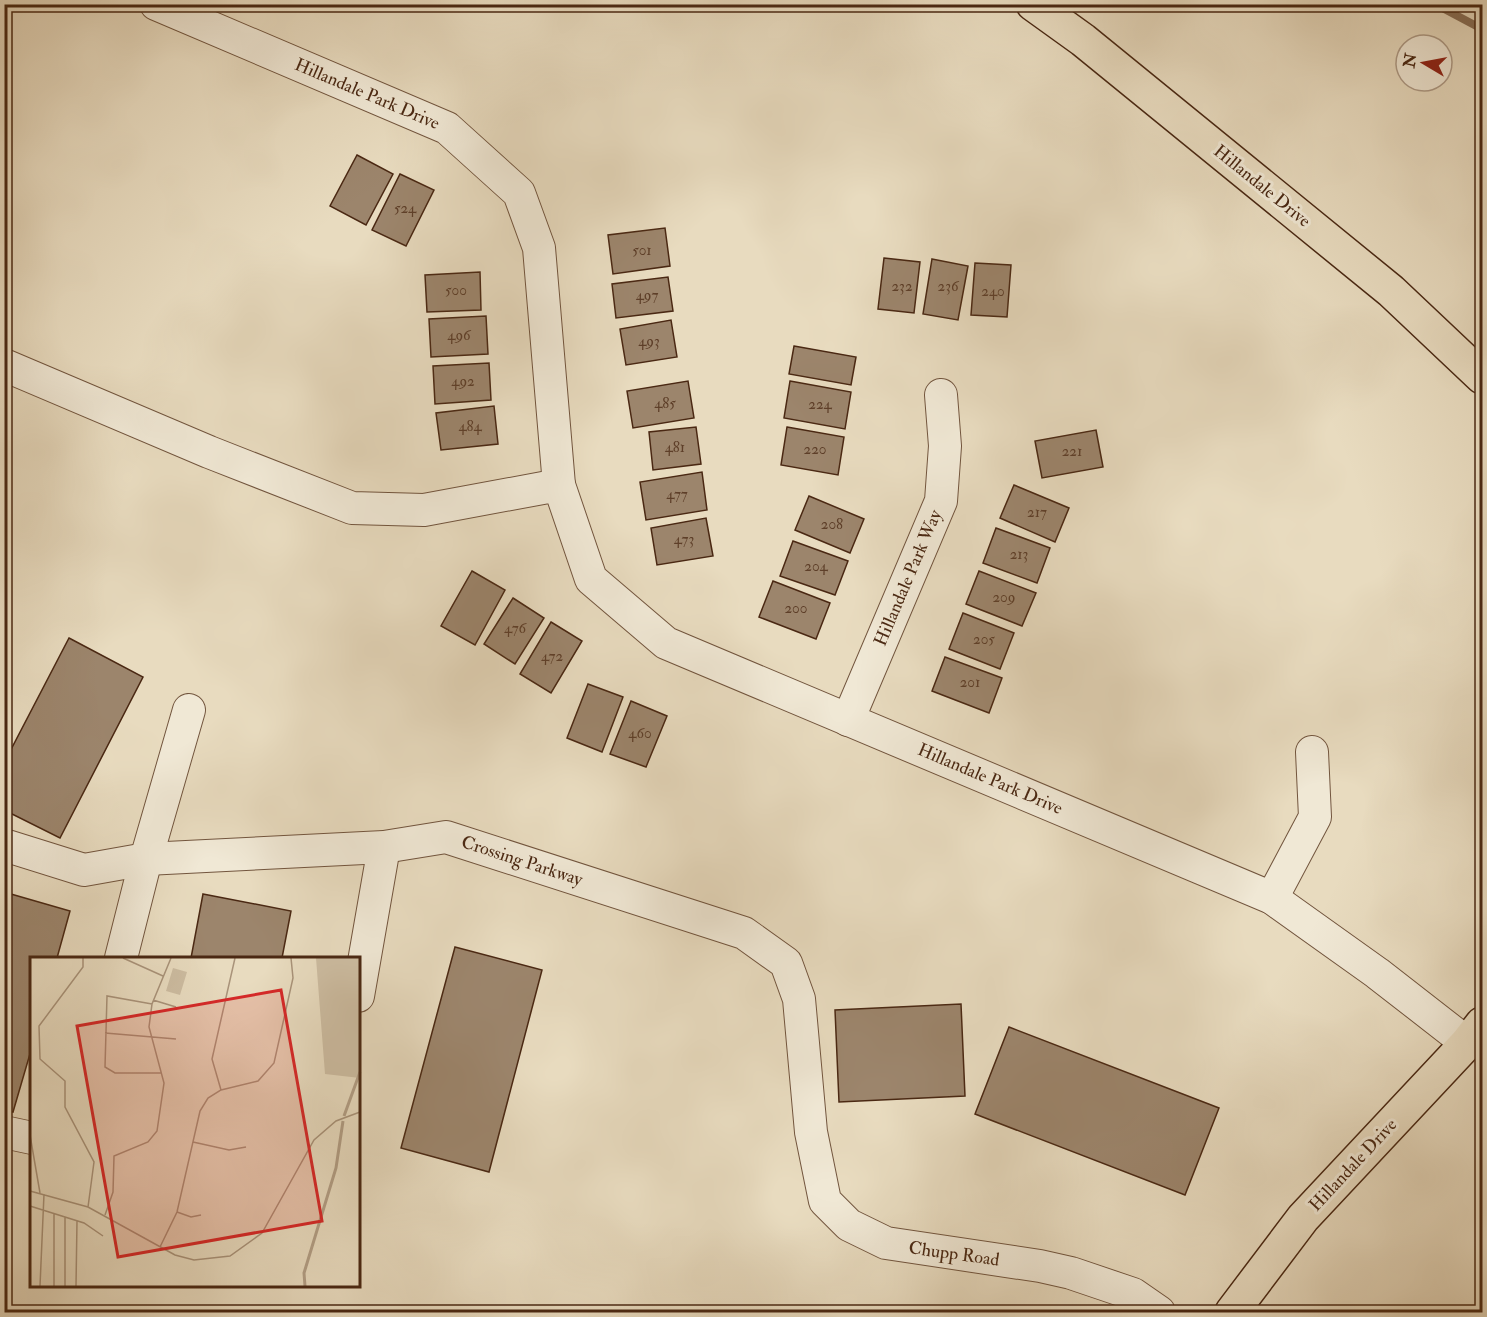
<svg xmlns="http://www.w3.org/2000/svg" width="1487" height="1317" viewBox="0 0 1487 1317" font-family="'IM FELL Double Pica',serif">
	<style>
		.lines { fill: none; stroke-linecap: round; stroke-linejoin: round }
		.stream { stroke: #886f57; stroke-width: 8 }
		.building { fill: #9c856c; stroke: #4a2813; stroke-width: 1.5 }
		.minor-casing { stroke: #72553e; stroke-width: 34 }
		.major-casing { stroke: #4a2813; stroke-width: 36 }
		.minor { stroke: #f0e8d5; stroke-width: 32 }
		.major { stroke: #e8dbbf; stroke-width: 33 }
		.labels { text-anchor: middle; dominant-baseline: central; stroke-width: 6; stroke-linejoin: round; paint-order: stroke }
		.number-label { font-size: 15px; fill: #5e3f29 }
		.street-label { font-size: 18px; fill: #4a2813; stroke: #f0e8d5 }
		.inset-river { fill: none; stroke: #b29e85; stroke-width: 3 }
		.inset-road { fill: none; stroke: #a9937a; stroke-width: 1.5 }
		.view { fill: #d62828; fill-opacity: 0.15; stroke: #d62828; stroke-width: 3 }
		.inset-edge { fill: none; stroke: #4a2813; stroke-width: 3 }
	</style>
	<rect width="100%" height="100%" fill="#e8dbbf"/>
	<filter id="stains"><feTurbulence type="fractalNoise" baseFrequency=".00333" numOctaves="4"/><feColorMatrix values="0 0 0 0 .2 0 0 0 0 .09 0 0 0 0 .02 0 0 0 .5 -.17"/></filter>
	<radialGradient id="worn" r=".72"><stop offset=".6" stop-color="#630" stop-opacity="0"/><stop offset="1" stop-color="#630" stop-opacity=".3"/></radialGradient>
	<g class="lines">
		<!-- stream -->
		<polyline class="stream" points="1435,4 1482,29"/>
	</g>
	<!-- building -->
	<g class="building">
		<polygon points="357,155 393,174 366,225 330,206"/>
		<polygon points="400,174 434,190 406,246 372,230"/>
		<polygon points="665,228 670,266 613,274 608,235"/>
		<polygon points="884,258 920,262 914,313 878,309"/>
		<polygon points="932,259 968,266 958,320 923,314"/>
		<polygon points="975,263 1011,265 1007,317 971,315"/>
		<polygon points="480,272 481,310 427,312 425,275"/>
		<polygon points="668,277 673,311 616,318 612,284"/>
		<polygon points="486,316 488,354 431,357 429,319"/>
		<polygon points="671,320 677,357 626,365 620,329"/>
		<polygon points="794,346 856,357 851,385 789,374"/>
		<polygon points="489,363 491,400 435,404 433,366"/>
		<polygon points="688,381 694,418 633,428 627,391"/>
		<polygon points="790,381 851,392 845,429 784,418"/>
		<polygon points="494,406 498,444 441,450 436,413"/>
		<polygon points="696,427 701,464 653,470 649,432"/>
		<polygon points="787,427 844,437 838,475 781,465"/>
		<polygon points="1096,430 1103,467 1042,478 1035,441"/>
		<polygon points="702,472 707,510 646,520 640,482"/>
		<polygon points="1014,485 1069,508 1055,542 1000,518"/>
		<polygon points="809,496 864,519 850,553 795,530"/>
		<polygon points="706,518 713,556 657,565 651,528"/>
		<polygon points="996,528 1050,548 1037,583 983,563"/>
		<polygon points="793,541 848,561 835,595 780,576"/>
		<polygon points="472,571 505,590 475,645 441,626"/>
		<polygon points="979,571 1036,593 1022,626 966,604"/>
		<polygon points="773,581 830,603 816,639 759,617"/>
		<polygon points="513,598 544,618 515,664 484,644"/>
		<polygon points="963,613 1014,633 1000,669 949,649"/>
		<polygon points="551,622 582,641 551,693 520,674"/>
		<polygon points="69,638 143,677 60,838 4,810 4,763"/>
		<polygon points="945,657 1002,678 989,713 932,691"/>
		<polygon points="588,684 623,697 602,752 567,738"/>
		<polygon points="631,701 667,716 646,767 610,754"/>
		<polygon points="4,892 70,911 57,958 32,958 32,1047 13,1112 4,1110"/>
		<polygon points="203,894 291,911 282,958 191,958"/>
		<polygon points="455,947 542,970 489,1172 401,1148"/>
		<polygon points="961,1004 965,1096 839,1102 835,1010"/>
		<polygon points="1009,1027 1219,1108 1185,1195 975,1114"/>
	</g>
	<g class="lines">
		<defs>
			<g id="minor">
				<polyline points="156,4 447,128 519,193 539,248 559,485"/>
				<polyline points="4,365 209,452 352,508 424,510 559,485 591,579 666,643 1272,898 1377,973 1467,1043"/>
				<polyline points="848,720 941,501 945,446 941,395"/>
				<polyline points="4,845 84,870 146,859 384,847 446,837 744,933 786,963 799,999 811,1132 825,1201 849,1225 886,1243 1040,1266 1071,1273 1133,1294 1159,1312"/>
				<polyline points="1272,898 1315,817 1312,752"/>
				<polyline points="121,958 146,859 189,710"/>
				<polyline points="358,996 384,847"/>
				<polyline points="4,1132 32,1138"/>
			</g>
			<g id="major">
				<polyline points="1033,4 1083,40 1391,291 1482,377"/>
				<polyline points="1232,1312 1303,1218 1467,1043 1482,1024"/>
			</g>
		</defs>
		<!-- minor casing -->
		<use href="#minor" class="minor-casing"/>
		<!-- major casing -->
		<use href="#major" class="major-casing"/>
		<!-- minor -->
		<use href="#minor" class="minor"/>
		<!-- major -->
		<use href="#major" class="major"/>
	</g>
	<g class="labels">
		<!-- number labels -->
		<g class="number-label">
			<text x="405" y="208">524</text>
			<text x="642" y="250">501</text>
			<text x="902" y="286">232</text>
			<text x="948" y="286">236</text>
			<text x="456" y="290">500</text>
			<text x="993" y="291">240</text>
			<text x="647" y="295">497</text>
			<text x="459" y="335">496</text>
			<text x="649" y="341">493</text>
			<text x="463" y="381">492</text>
			<text x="665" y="403">485</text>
			<text x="820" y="404">224</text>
			<text x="470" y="426">484</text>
			<text x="675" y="447">481</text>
			<text x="815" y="449">220</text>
			<text x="1072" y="451">221</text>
			<text x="677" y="494">477</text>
			<text x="1037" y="512">217</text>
			<text x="832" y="524">208</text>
			<text x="684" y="539">473</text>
			<text x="1019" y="554">213</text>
			<text x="816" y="566">204</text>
			<text x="1004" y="597">209</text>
			<text x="796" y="608">200</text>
			<text x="515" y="628">476</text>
			<text x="984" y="639">205</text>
			<text x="552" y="656">472</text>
			<text x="970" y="682">201</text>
			<text x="640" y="733">460</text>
		</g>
		<!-- street labels -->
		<g class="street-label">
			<text transform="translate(367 94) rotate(23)">Hillandale Park Drive</text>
			<text transform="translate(1262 186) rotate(39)">Hillandale Drive</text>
			<text transform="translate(908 578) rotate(-67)">Hillandale Park Way</text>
			<text transform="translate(990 779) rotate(23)">Hillandale Park Drive</text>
			<text transform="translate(522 861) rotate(18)">Crossing Parkway</text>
			<text transform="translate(1353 1165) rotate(-47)">Hillandale Drive</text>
			<text transform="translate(954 1254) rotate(8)">Chupp Road</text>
		</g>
	</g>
	<!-- overview -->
	<g transform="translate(30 957)">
		<rect width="330" height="330" fill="#e8dbbf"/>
		<path d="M 286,1 L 330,1 L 330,121 L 295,117 ZM 143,11 L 157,15 L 150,38 L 136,34 Z" fill="#cdbda2"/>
		<path class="inset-river" d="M 314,159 L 330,115M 275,329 L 274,316 L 306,211 L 313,164"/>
		<path class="inset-road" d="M 53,1 L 53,10 L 9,69 L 10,102 L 35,124 L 35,150 L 64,205 L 58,250M 93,1 L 133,19M 123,43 L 146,50M 122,47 L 77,39 L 75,110 L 85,116 L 131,116M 75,76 L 146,82M 191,133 L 228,124 L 244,106 L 263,21 L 261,1M 0,178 L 10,236M 163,185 L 199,193 L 216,190M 0,234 L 58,250 L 145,298 L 164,303 L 200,299 L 232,276 L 284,183 L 306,164 L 330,155M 0,249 L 54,266 L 73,279M 147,255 L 161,260 L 171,258M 75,258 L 83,235 L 84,199 L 118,185 L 127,174 L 134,126 L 119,70 L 122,47 L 141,1M 130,290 L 147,255 L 170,154 L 178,141 L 191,133 L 182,102 L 205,1M 0,326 L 0,249M 10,329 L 14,237M 24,329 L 24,257M 35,329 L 35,260M 46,329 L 47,264"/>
		<path class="view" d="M 251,33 L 292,264 L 88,300 L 47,69 Z"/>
		<rect width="330" height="330" class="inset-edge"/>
	</g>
	<!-- margin -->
	<rect width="1487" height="1317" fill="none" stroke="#e8dbbf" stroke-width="24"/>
	<rect x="6" y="6" width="1475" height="1305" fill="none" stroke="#4a2813" stroke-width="3"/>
	<rect x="12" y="12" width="1463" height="1293" fill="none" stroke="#4a2813" stroke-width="1.5"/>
	<!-- north arrow -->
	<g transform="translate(1424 63) rotate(280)"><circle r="28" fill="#f0e8d5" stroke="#ae9b87" stroke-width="1.5"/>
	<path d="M0-4.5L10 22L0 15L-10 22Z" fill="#8f2418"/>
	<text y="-9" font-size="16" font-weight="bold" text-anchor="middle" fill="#4a2813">N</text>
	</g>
	<rect width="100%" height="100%" filter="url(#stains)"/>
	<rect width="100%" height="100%" fill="url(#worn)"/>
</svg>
